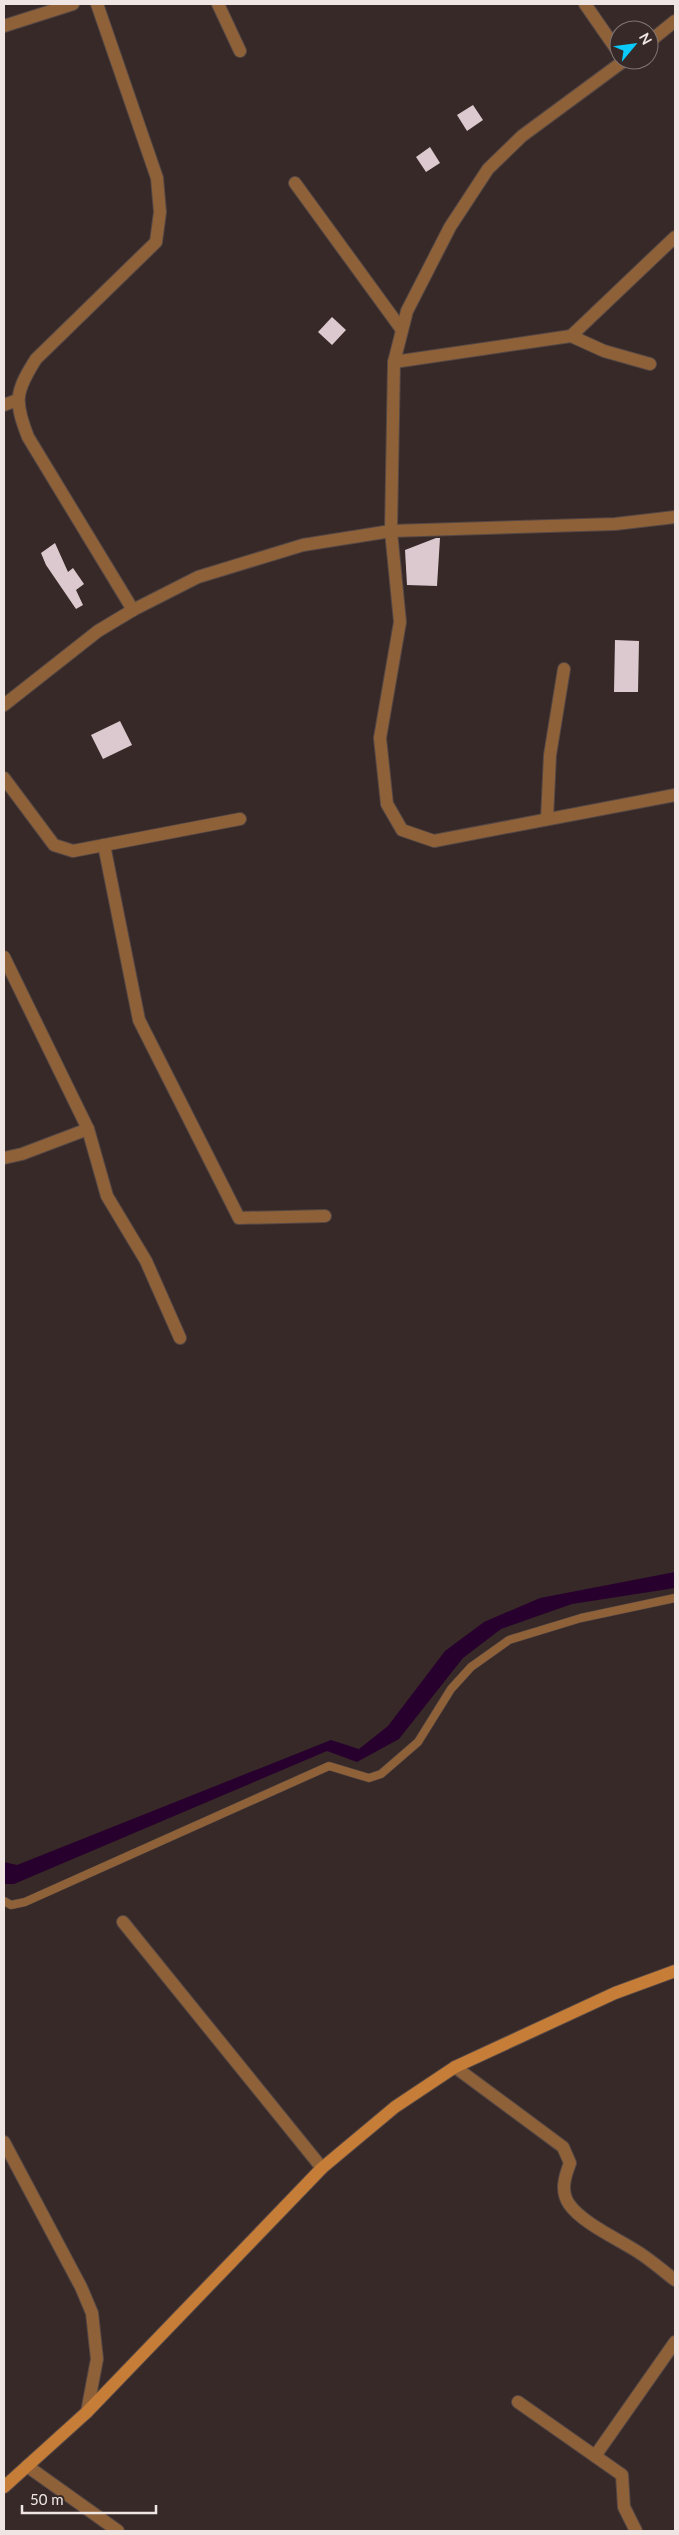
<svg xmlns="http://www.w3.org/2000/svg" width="679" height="2535" viewBox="0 0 679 2535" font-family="Lato,sans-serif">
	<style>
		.water { fill: #28002e }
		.building { fill: #dbc9cf }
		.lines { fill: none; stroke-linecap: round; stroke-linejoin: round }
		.lane-casing { stroke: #544745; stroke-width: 9 }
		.street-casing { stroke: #544745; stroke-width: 14 }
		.secondary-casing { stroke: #544745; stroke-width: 14 }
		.lane { stroke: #8e6139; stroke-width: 8 }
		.street { stroke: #8e6139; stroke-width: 12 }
		.secondary { stroke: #c57d38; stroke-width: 12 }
	</style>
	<rect width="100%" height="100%" fill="#372927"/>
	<!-- water -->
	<polygon class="water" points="675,1572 675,1588 572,1604 501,1629 463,1658 399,1739 357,1762 327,1751 14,1884 4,1884 4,1862 17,1865 331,1740 359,1749 388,1726 445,1651 484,1622 540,1598"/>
	<!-- building -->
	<g class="building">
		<polygon points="473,105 483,120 467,131 457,115"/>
		<polygon points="430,147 440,163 426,172 416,157"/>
		<polygon points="332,317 346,330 332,345 318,332"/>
		<polygon points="436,538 440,538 437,586 407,585 405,550"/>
		<polygon points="55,543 68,572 73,568 84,584 76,590 83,605 76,609 46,565 41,553"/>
		<polygon points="615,640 639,641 638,692 614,692"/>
		<polygon points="120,721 132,745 103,759 91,735"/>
	</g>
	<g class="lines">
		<defs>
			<polyline id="lane" points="4,1901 11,1905 25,1902 329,1766 369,1778 381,1774 418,1742 451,1689 471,1667 509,1640 581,1618 675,1598"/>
			<g id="street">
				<path d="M 97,4 L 157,178 L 160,212 L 156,242 L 36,359 C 15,392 14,401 28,437 L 133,610"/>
				<polyline points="218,4 240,51"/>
				<polyline points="585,4 619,53"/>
				<polyline points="4,26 73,4"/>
				<polyline points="649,42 675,21"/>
				<polyline points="625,60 522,136 488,169 450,227 407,311 394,362 391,531 400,622 380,738 387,804 402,830 434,841 675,795"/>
				<polyline points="295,183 402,330"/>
				<polyline points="571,336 675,237"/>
				<polyline points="394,362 571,336 604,351 650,364"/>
				<polyline points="4,405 17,400"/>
				<polyline points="4,705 98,631 133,610 198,577 303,545 391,531 615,524 675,517"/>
				<polyline points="4,778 54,845 73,851 240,819"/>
				<polyline points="547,819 550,755 564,669"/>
				<polyline points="104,845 139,1020 239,1218 325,1216"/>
				<polyline points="4,957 88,1129 107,1196 146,1261 180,1338"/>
				<polyline points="4,1158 22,1154 88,1129"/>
				<polyline points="123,1922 322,2168"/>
				<path d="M 455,2067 L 563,2147 L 570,2163 C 565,2176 560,2191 569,2204 C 582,2223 618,2239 638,2252 C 651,2260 663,2271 675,2280"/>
				<polyline points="4,2142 81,2287 92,2313 97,2359 87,2412"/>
				<polyline points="518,2402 622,2475 624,2507 636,2531"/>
				<polyline points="595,2456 675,2342"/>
				<polyline points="27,2466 118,2531"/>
			</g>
			<polyline id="secondary" points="4,2487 87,2412 322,2168 395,2107 455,2067 615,1993 675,1971"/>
		</defs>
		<!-- lane casing -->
		<use href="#lane" class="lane-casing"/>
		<!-- street casing -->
		<use href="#street" class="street-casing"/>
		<!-- secondary casing -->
		<use href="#secondary" class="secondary-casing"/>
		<!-- lane -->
		<use href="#lane" class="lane"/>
		<!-- street -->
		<use href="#street" class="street"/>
		<!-- secondary -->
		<use href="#secondary" class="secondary"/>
	</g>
	<!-- border -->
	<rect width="679" height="2535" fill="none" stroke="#efe6e4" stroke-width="10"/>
	<!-- north arrow -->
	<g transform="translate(634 45) rotate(61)"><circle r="24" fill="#372927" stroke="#817573"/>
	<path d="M0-4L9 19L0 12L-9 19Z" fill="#09cafa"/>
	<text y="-8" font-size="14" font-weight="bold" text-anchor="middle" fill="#efe6e4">N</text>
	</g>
	<!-- scale -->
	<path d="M22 2505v8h134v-8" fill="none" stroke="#efe6e4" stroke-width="2.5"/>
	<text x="30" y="2505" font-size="15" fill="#efe6e4" stroke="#372927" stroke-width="4" paint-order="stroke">50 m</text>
</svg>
